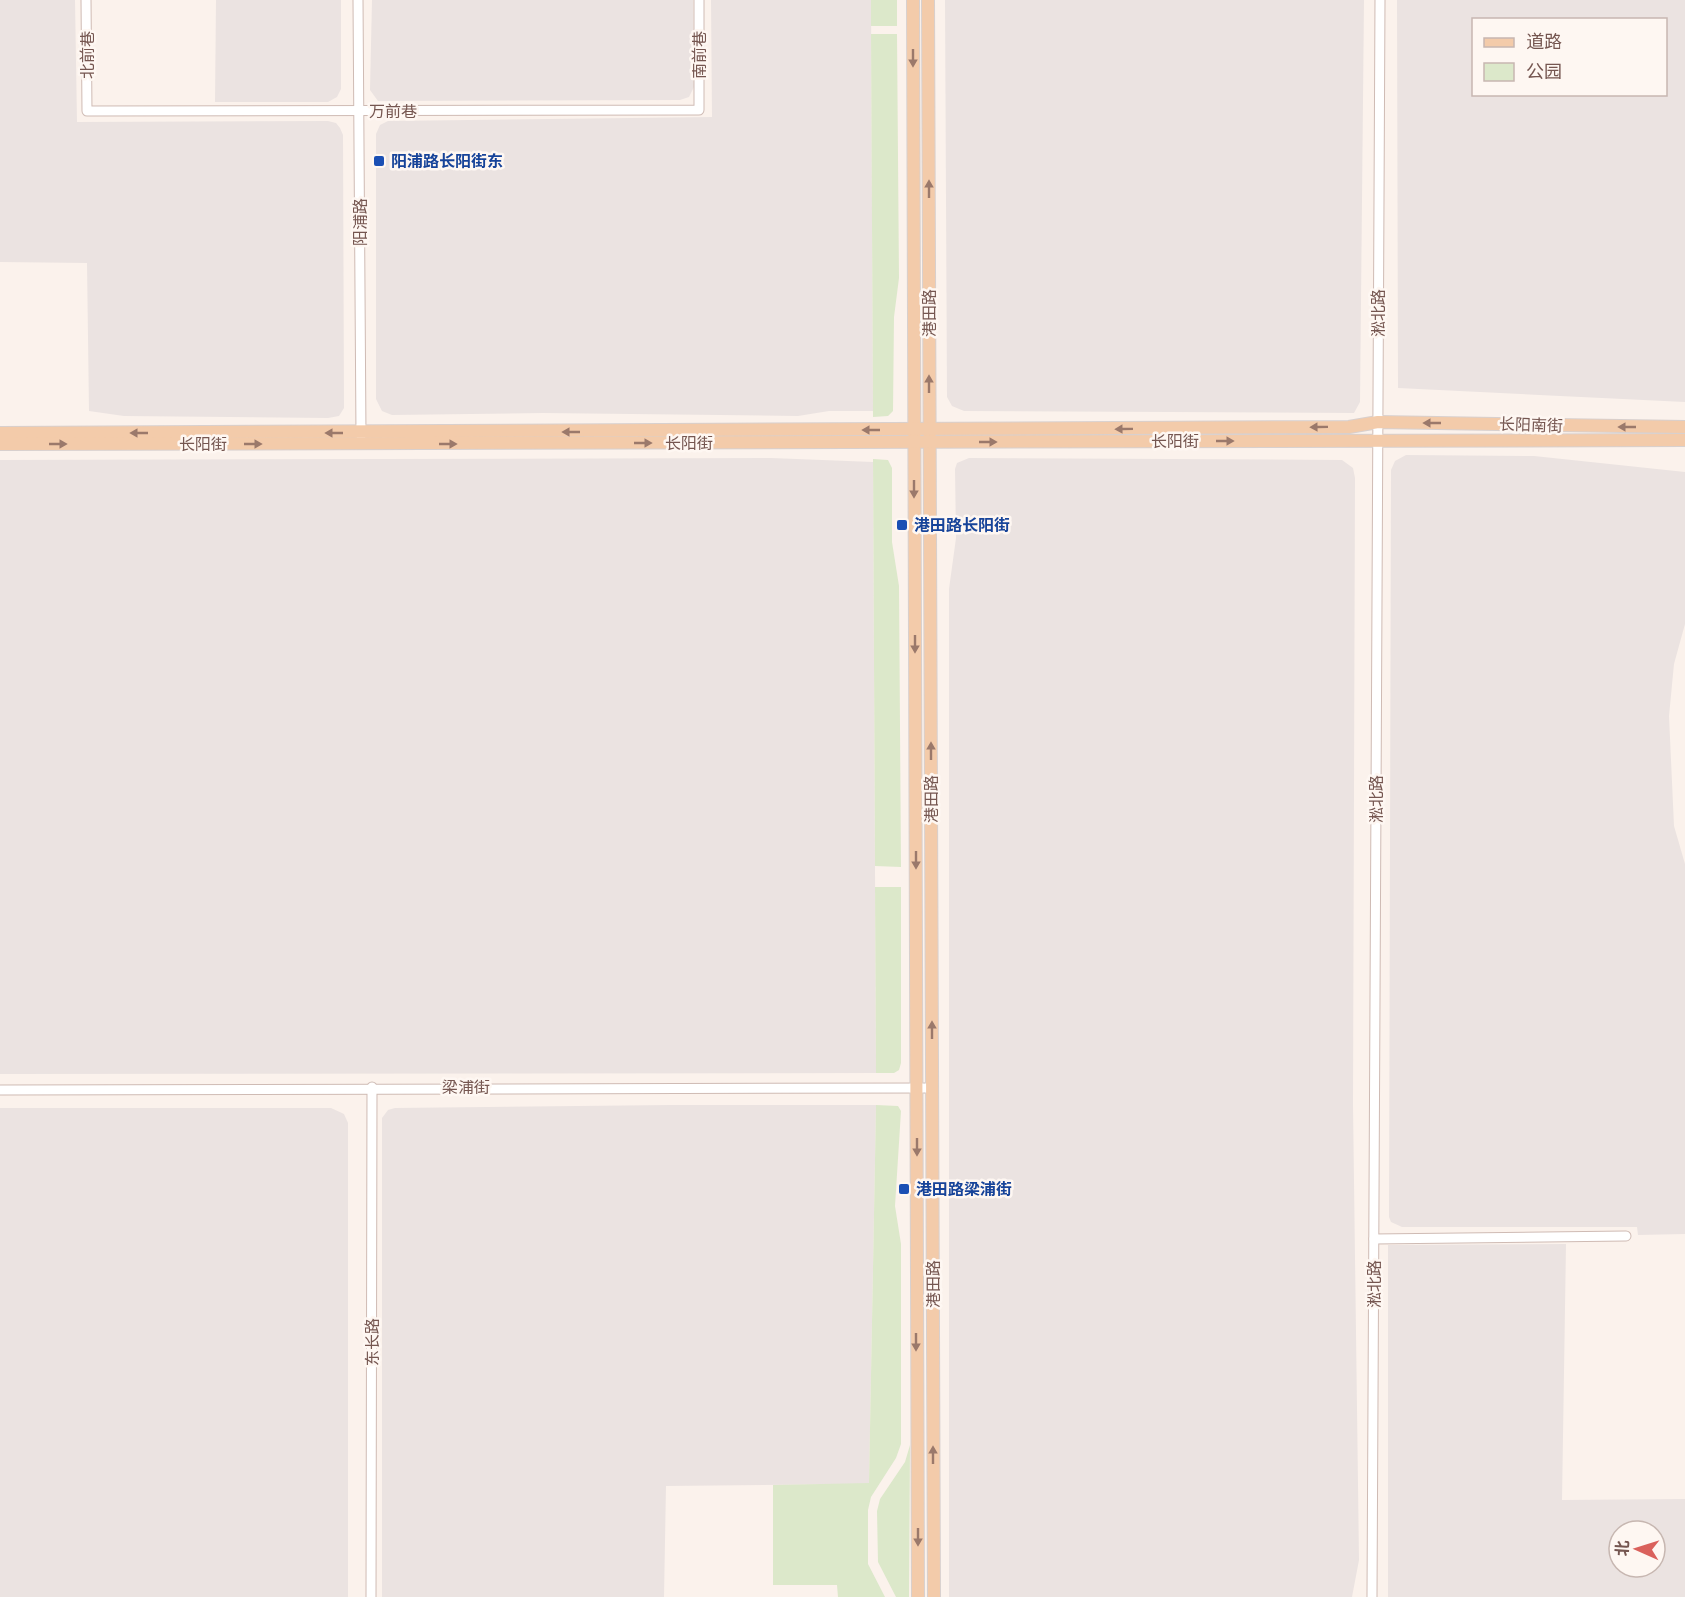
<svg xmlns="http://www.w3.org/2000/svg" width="1685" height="1597" viewBox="0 0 1685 1597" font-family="'DM Sans','Noto Sans SC',sans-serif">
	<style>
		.industrial { fill: #ebe3e1; fill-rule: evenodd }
		.green { fill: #dce8ca }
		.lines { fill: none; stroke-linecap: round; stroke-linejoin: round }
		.minor-casing { stroke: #cfbbb4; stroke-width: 11 }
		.major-casing { stroke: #d8d0ce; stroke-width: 14 }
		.minor { stroke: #fff; stroke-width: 9 }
		.major { stroke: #f3cbaa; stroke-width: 12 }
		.oneway { fill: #9b796b }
		.transit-dot { fill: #1a4fb4; stroke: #fef7f2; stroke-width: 2 }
		.labels { text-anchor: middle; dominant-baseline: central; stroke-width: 5; stroke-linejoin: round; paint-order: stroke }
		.street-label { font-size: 16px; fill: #755650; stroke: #fef7f2 }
		.transit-label { font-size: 16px; font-weight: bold; fill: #164399; stroke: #fef7f2; text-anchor: start }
	</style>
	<rect width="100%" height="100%" fill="#fbf2ec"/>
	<!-- industrial -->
	<g class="industrial">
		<polygon points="0,0 75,0 77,122 328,121 336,123 340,128 343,135 344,408 339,416 328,418 124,416 89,411 87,263 0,262"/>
		<polygon points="216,0 341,0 341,89 337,97 328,102 215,102"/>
		<polygon points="372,0 693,0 694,87 689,97 680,100 378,101 370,90"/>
		<polygon points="711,0 871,0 873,411 829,411 798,416 543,413 392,415 382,411 376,399 376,134 380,125 388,121 712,117"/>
		<polygon points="945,0 1364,0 1360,402 1354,413 964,411 952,406 947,397"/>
		<path d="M 1397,0 L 1685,0 L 1685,402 L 1398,388 ZM 1474,20 L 1666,20 L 1666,94 L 1474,94 Z"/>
		<polygon points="1406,455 1534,456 1685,472 1685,624 1674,664 1669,716 1674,826 1685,864 1685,1234 1638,1235 1637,1227 1402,1227 1391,1222 1389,1217 1391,470 1395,461"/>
		<polygon points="771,458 873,462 876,1073 0,1074 0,460"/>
		<polygon points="969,458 1342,460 1353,468 1355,478 1353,1105 1359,1560 1352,1597 949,1597 949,589 956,538 955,469 957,463"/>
		<polygon points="670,1105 876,1105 869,1484 666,1486 664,1597 382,1597 382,1118 388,1110 395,1108"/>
		<polygon points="0,1108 331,1108 344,1114 348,1123 348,1597 0,1597"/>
		<path d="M 1566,1244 L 1562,1500 L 1685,1499 L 1685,1597 L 1388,1597 L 1388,1245 ZM 1619,1531 L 1655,1531 L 1655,1567 L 1619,1567 Z"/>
	</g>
	<!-- green -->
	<g class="green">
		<rect x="871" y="0" width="26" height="26"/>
		<polygon points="871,34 897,34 899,278 894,317 893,411 888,416 873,417"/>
		<polygon points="873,459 888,460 892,468 892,542 899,586 901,867 875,866"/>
		<polygon points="875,887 901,887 901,1063 899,1070 894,1073 876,1073"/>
		<polygon points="876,1105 898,1106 901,1111 895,1206 901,1244 901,1444 896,1458 871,1497 868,1510 868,1564 885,1597 838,1597 837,1585 773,1585 773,1485 869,1483"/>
		<polygon points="910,1445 909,1597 896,1597 878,1562 877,1511 880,1499 905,1462"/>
	</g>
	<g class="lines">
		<defs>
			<g id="minor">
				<polyline points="86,0 87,111 699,110 699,0"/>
				<polyline points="358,0 361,436"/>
				<polyline points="0,1090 932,1088"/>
				<polyline points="1374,1239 1626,1236"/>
				<polyline points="371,1597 372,1087"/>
				<polyline points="1372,1597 1380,0"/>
			</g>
			<g id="major">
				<polyline points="913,0 918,1597"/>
				<polyline points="928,0 934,1597"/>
				<polyline points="0,433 1349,427 1378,422 1685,427"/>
				<polyline points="0,444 1685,440"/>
			</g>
		</defs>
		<!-- minor casing -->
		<use href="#minor" class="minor-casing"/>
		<!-- major casing -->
		<use href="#major" class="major-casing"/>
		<!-- minor -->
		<use href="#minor" class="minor"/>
		<!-- major -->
		<use href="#major" class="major"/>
	</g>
	<!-- one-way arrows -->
	<defs><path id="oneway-solid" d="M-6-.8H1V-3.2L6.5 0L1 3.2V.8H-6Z" transform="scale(1.5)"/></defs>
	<g class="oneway">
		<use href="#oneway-solid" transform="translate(913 58) rotate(90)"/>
		<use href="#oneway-solid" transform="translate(929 189) rotate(-90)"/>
		<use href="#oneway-solid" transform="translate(929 384) rotate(-90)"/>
		<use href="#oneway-solid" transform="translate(1432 423) rotate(-180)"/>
		<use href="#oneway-solid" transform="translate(1319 427) rotate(179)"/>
		<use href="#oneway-solid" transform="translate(1627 427) rotate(-180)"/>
		<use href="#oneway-solid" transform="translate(1124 429) rotate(179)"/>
		<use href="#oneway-solid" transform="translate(871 430) rotate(180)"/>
		<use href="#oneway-solid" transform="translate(571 432) rotate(180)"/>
		<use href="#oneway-solid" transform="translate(139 433) rotate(180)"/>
		<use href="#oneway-solid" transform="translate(334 433) rotate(180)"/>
		<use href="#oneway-solid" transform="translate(1225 441)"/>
		<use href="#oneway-solid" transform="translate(988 442)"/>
		<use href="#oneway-solid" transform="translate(643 443)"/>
		<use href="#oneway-solid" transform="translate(58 444)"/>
		<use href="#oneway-solid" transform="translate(253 444)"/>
		<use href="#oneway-solid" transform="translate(448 444)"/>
		<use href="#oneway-solid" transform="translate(914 489) rotate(90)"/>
		<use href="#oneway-solid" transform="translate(915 644) rotate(90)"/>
		<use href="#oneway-solid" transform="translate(931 751) rotate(-90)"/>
		<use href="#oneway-solid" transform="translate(916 860) rotate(90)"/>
		<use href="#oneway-solid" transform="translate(932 1030) rotate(-90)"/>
		<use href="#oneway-solid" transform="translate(917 1147) rotate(90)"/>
		<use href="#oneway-solid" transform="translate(916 1342) rotate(90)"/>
		<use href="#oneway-solid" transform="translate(933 1455) rotate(-90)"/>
		<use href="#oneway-solid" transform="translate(918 1537) rotate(90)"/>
	</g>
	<!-- markers -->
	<g class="transit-dot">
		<rect x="373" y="155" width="12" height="12" rx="3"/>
		<rect x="896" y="519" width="12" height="12" rx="3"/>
		<rect x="898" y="1183" width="12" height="12" rx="3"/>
	</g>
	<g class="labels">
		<!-- street labels -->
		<g class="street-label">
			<text transform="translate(87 55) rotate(-90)">北前巷</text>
			<text transform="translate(699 55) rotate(-90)">南前巷</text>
			<text x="393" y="111">万前巷</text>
			<text transform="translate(360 222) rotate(-90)">阳浦路</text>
			<text transform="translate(929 313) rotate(-90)">港田路</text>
			<text transform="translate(1378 313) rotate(-90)">淞北路</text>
			<text transform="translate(1531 425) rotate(2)">长阳南街</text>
			<text x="1175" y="441">长阳街</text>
			<text x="689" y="443">长阳街</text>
			<text x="203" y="444">长阳街</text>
			<text transform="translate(931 799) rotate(-90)">港田路</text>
			<text transform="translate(1376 799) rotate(-90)">淞北路</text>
			<text x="466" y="1087">梁浦街</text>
			<text transform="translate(933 1284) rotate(-90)">港田路</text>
			<text transform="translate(1374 1284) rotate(-90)">淞北路</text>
			<text transform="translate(372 1342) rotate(-90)">东长路</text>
		</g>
		<!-- transit labels -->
		<g class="transit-label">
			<text x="391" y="161">阳浦路长阳街东</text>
			<text x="914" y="525">港田路长阳街</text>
			<text x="916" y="1189">港田路梁浦街</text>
		</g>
	</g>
	<!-- legend -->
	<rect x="1472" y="18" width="195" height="78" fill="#fef7f2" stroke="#c7b7b1" stroke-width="1.5"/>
	<rect x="1484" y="38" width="30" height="9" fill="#f3cbaa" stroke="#c7b7b1" stroke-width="1.5"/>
	<text x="1526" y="48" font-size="18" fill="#755650">道路</text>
	<rect x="1484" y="63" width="30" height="18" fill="#dce8ca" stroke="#c7b7b1" stroke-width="1.5"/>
	<text x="1526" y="78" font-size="18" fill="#755650">公园</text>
	<!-- north arrow -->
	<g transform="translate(1637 1549) rotate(273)"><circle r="28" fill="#fef7f2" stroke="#c7b7b1" stroke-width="1.5"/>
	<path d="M0-4.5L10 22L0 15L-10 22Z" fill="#da615c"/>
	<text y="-9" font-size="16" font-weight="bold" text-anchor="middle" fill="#755650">北</text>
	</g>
</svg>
